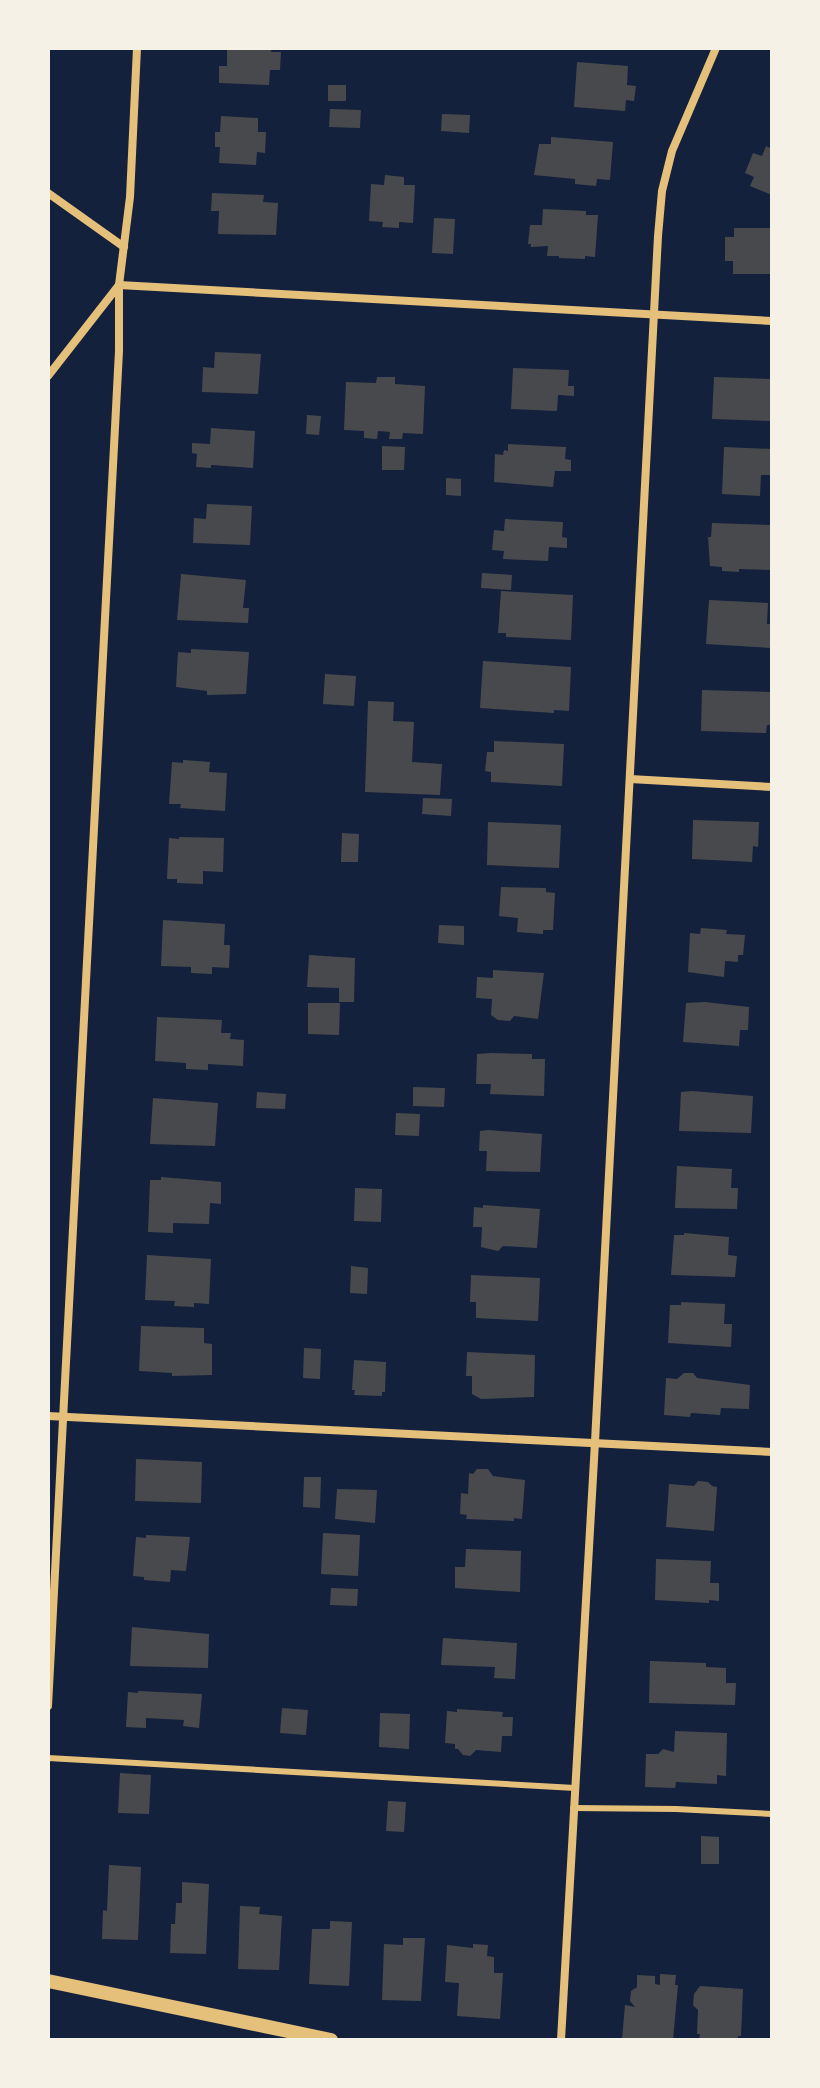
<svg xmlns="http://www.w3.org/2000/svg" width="820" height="2088" viewBox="0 0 820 2088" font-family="'Source Sans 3',sans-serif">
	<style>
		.building { fill: #48494c }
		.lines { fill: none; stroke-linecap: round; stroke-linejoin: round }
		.service { stroke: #e5c07b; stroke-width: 6 }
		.minor { stroke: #e5c07b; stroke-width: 8 }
		.tertiary { stroke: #e5c07b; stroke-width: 14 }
	</style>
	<rect width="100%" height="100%" fill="#14213d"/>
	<!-- building -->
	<g class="building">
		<polygon points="227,48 272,48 271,52 281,52 280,70 270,70 269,85 219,83 219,66 227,66"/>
		<polygon points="577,62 628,66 627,85 636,86 634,101 626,100 625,111 574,107"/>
		<rect x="328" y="85" width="18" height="16"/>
		<polygon points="330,109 361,110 360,128 329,127"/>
		<polygon points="442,114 470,115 469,133 441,131"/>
		<polygon points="221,116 258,118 258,132 266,132 265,153 257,152 256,165 219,163 220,147 215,147 215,132 220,132"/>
		<polygon points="551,137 613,142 610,180 597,179 596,186 575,184 575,179 534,175 539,144 551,144"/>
		<polygon points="766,146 772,149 772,195 750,186 754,177 745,173 753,153 762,156"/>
		<polygon points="385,175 404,177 404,185 415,185 413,223 399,222 399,228 382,227 383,222 369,221 371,184 384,185"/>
		<polygon points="212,193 264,195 263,202 278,203 276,235 218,234 219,211 211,211"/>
		<polygon points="543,209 586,211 586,215 598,215 595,257 585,256 585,259 559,258 559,256 547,256 548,246 531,247 531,244 528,244 530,225 542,225"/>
		<polygon points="434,218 455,219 453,254 432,253"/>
		<polygon points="734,228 772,228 772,274 733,274 733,261 725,261 725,237 734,237"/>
		<polygon points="215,352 261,354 258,394 202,392 203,367 214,368"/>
		<polygon points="513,368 569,370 568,386 574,386 574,396 558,395 557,411 511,409"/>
		<polygon points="377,377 395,377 395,384 425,386 423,434 403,433 402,439 389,439 390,432 378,431 377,439 364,438 364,431 344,430 346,382 376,383"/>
		<polygon points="714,377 771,379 772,421 712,419"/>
		<polygon points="307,415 321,416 319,435 306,434"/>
		<polygon points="211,428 255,431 253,468 211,465 211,468 196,467 197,454 192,453 192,443 210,444"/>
		<polygon points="508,444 566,447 565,459 571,460 571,471 555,471 553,487 494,482 495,454 503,455 504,450 508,451"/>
		<polygon points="382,446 405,447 404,470 382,470"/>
		<polygon points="724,447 772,449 772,475 761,475 760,496 722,494"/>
		<polygon points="446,478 461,479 461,496 446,495"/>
		<polygon points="207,504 252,506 250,545 193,543 194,518 206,519"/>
		<polygon points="505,519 563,522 562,537 567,538 567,548 549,547 548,561 503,559 504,551 492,550 494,530 504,531"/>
		<polygon points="712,523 772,525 772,570 739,569 739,572 722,571 722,567 710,566 708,537 711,537"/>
		<polygon points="482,573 512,575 511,590 481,588"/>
		<polygon points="181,574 246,580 243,608 249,608 248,623 177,620"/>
		<polygon points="501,591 573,595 571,640 506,637 506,633 498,633"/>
		<polygon points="709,600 768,603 767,624 772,624 772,648 706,644"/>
		<polygon points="191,649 249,652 246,694 207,695 207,691 176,687 178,652 191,653"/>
		<polygon points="483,661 571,667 569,711 554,710 554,713 480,708"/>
		<polygon points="325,674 356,676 354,706 323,704"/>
		<polygon points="702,690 770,692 772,695 772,725 767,725 766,733 701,731"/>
		<polygon points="368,701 394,702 393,721 414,722 412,762 442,764 440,795 365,792"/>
		<polygon points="494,741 564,744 562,786 491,782 491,772 485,771 487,752 494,752"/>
		<polygon points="183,760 210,762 209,772 227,773 225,811 180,808 181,804 169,804 172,762 183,763"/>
		<polygon points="423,798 452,799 451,816 422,814"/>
		<polygon points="693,820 759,822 758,847 753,846 752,862 692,859"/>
		<polygon points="488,822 561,825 559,868 487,865"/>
		<polygon points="342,833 359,834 358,862 341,862"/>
		<polygon points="179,837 224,838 223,872 203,871 203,884 177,883 177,879 167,879 169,838 179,839"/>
		<polygon points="501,887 546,888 546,892 555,893 553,930 543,930 543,934 517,932 518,918 499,916"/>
		<polygon points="163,920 225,924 224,945 230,945 229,968 212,967 212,974 191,973 191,967 161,966"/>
		<polygon points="439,925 464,926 464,945 438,943"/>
		<polygon points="701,928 727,930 726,934 745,935 743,955 738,955 738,962 725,961 724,977 688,972 690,933 700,934"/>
		<polygon points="309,955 355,958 354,1002 339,1002 339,988 307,987"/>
		<polygon points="493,970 544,973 538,1019 514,1016 510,1021 498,1020 491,1015 492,999 476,998 477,977 493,978"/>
		<polygon points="705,1002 749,1007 748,1030 740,1030 739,1046 683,1042 686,1003"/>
		<polygon points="308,1003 340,1003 339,1035 308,1034"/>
		<polygon points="157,1017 222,1020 221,1033 231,1033 230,1039 244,1040 243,1066 208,1064 208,1070 186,1069 186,1063 155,1061"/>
		<polygon points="491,1053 532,1054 532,1059 545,1059 544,1096 490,1094 491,1084 476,1084 477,1054"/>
		<polygon points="413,1087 445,1088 444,1107 413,1106"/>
		<polygon points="692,1091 753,1096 751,1133 679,1131 681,1092"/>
		<polygon points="257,1092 286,1094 285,1109 256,1108"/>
		<polygon points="153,1098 218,1103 215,1146 150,1144"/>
		<polygon points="396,1113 420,1114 419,1136 395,1135"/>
		<polygon points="488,1130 542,1134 540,1172 486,1171 487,1151 479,1151 480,1131"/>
		<polygon points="677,1166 732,1169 731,1188 738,1188 737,1209 675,1208"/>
		<polygon points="161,1177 221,1182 221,1204 210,1203 209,1224 173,1223 173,1233 148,1232 150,1180 161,1180"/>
		<polygon points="355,1188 382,1189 381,1222 354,1221"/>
		<polygon points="483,1205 540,1209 537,1248 503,1246 498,1251 481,1247 482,1227 473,1227 474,1207 483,1208"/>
		<polygon points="684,1233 729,1237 728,1255 737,1256 735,1277 671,1275 674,1235 684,1235"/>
		<polygon points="147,1255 211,1259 209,1304 194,1303 194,1307 174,1306 175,1301 145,1300"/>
		<polygon points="351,1266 368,1268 367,1294 350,1293"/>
		<polygon points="471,1275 540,1278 538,1321 476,1318 476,1302 470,1302"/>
		<polygon points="681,1302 725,1304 724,1324 732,1324 731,1347 668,1343 670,1305 681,1305"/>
		<polygon points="141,1326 204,1328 204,1343 212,1344 212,1375 172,1376 172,1373 139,1371"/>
		<polygon points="304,1348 321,1349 320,1379 303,1378"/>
		<polygon points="467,1352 535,1355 534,1397 481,1399 472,1394 472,1376 466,1376"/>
		<polygon points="354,1360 386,1362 385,1392 382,1392 382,1396 354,1395 355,1390 352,1390"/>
		<polygon points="684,1373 693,1373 697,1378 750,1385 749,1409 721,1408 720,1415 691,1413 690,1417 664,1415 666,1378 677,1379"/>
		<polygon points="136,1459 202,1462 201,1503 135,1501"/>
		<polygon points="477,1469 488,1469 493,1476 525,1480 522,1519 514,1518 514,1521 466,1519 467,1515 460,1514 461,1493 468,1494 469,1473 473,1474"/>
		<polygon points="304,1477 321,1477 320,1508 303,1507"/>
		<polygon points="698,1481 708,1482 712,1486 717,1487 714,1531 666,1527 669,1484 694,1486"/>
		<polygon points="337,1489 377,1490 375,1523 335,1519"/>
		<polygon points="323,1533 360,1535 358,1576 321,1574"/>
		<polygon points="146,1535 190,1537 186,1571 171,1570 170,1582 144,1580 144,1577 133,1576 136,1537 146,1538"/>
		<polygon points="466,1549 521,1551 520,1592 455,1588 455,1567 465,1567"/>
		<polygon points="656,1559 711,1561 710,1583 719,1583 719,1601 709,1600 709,1603 655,1600"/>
		<polygon points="331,1588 358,1589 357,1606 330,1605"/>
		<polygon points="132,1627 209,1634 208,1668 130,1666"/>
		<polygon points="443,1638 517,1643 515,1679 494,1678 495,1667 441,1665"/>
		<polygon points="650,1661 706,1663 706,1667 726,1668 726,1683 736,1683 735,1705 649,1703"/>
		<polygon points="138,1691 202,1694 199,1728 183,1726 184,1720 146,1718 146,1728 126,1727 128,1692 138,1693"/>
		<polygon points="282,1708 308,1710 306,1735 280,1733"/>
		<polygon points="457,1709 503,1712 502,1717 513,1717 512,1736 502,1736 501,1752 476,1750 470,1756 463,1755 458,1749 455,1749 455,1744 445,1743 447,1711 457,1712"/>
		<polygon points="380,1713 410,1714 409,1749 379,1747"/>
		<polygon points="675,1731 727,1733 726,1776 717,1775 717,1784 676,1782 675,1788 645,1787 646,1754 658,1754 663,1749 674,1752"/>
		<polygon points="120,1773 151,1775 149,1814 118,1813"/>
		<polygon points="388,1801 406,1802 404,1832 386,1831"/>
		<polygon points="701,1836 719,1837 719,1864 701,1864"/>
		<polygon points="109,1865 141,1867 138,1940 102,1939 103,1910 107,1911"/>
		<polygon points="182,1882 209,1884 206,1954 170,1953 171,1924 175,1924 176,1903 182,1903"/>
		<polygon points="240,1906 260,1907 259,1914 282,1916 279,1970 238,1969"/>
		<polygon points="330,1921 352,1922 349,1986 309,1984 312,1929 330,1929"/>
		<polygon points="403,1938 425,1938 421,2001 382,2000 384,1944 403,1945"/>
		<polygon points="473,1944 488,1945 487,1956 494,1957 494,1973 503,1973 500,2019 457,2016 459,1983 445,1982 447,1945 473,1948"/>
		<polygon points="660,1974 676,1975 675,1985 678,1985 673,2040 622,2039 625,2005 635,2007 630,2001 631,1991 637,1987 637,1975 655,1976 655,1984 660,1985"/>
		<polygon points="700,1986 743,1989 741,2036 738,2036 738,2040 699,2040 700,2034 697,2034 698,2010 693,2005 694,1994"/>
	</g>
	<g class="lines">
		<!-- service -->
		<g class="service">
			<polyline points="48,1758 575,1788"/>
			<polyline points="573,1808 676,1809 772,1814"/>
		</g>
		<!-- minor -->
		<g class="minor">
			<polyline points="48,193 124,247"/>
			<polyline points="48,376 119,285 772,321"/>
			<polyline points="630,779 772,787"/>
			<polyline points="48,1416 772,1452"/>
			<polyline points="48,1706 119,351 119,285 130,197 137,48"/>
			<polyline points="561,2040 595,1442 658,236 662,191 672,151 716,48"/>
		</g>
		<!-- tertiary -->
		<polyline class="tertiary" points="48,1981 331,2040"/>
	</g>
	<!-- border -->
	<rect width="820" height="2088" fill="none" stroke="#f6f1e7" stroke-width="100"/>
</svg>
